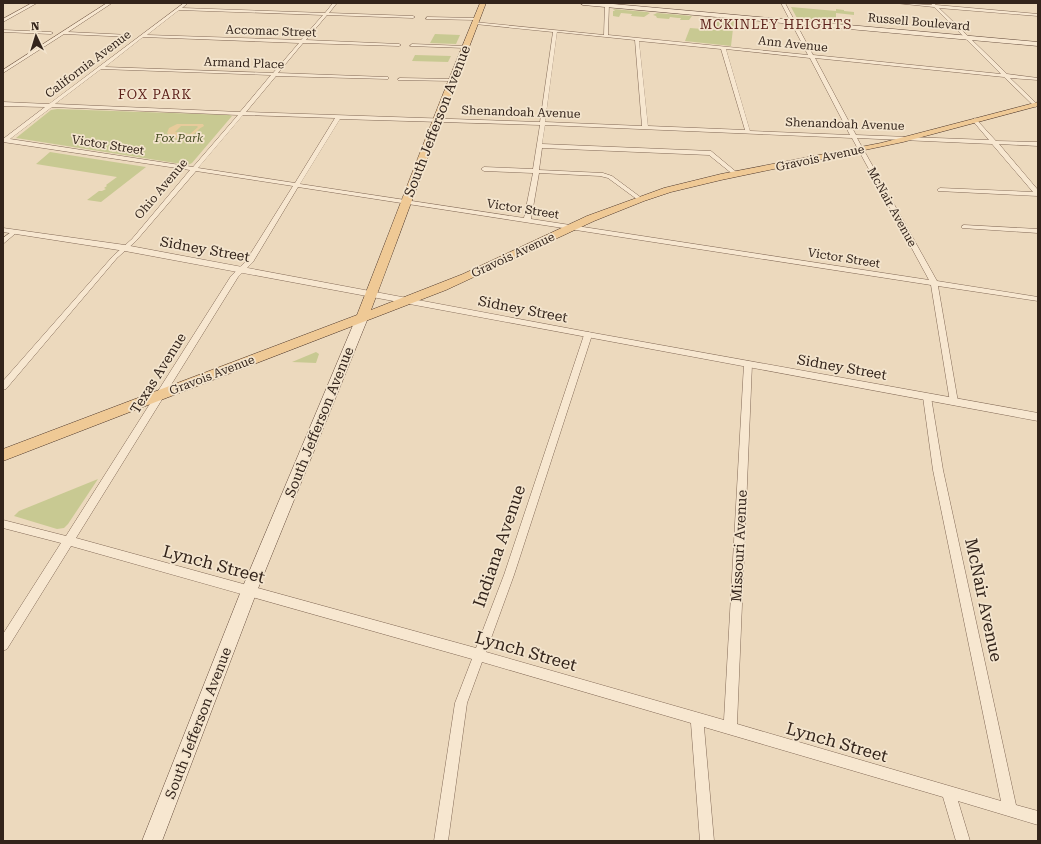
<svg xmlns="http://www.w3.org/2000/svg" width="1041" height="844" viewBox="0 0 1041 844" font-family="'Roboto Serif',serif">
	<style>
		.green { fill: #c8c992 }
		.sand { fill: #e7cb9b; fill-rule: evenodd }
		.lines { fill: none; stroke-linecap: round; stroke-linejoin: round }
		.minor-casing { stroke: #836a57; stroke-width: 1 }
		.tertiary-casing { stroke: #836a57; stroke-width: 1 }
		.secondary-casing { stroke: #644b3b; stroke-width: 1 }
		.primary-casing { stroke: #50392c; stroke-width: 1 }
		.minor { fill: #f7e7d0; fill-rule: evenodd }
		.tertiary { fill: #f7e7d0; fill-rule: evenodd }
		.secondary { fill: #f7e7d0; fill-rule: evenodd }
		.primary { fill: #efc995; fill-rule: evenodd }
		.labels { text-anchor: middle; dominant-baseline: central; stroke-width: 3.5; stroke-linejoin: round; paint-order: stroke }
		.far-street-label { font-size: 12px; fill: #33241b; stroke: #f3e4cd }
		.far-park-label { font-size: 12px; font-style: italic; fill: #484e23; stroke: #f3e4cd }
		.far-neighbourhood-label { font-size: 13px; letter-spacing: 1px; fill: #5e231c; stroke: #f3e4cd }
		.street-label { font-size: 14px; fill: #33241b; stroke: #f3e4cd }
		.near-street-label { font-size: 17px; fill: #33241b; stroke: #f3e4cd }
	</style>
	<rect width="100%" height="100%" fill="#ecd9bd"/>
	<!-- green -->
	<g class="green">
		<polygon points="791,7 836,11 836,9 844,10 844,11 854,12 854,15 836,13 836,19 843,20 843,24 798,20"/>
		<polygon points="613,9 647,12 650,13 644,17 631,16 632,14 621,13 619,17 613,16 613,11 615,11"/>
		<polygon points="657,13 692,16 689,20 680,20 681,18 678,18 670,17 669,19 657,18 656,16 653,15"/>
		<polygon points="718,19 734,20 731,46 685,41 690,28 715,30"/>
		<polygon points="435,34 460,35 456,44 430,43"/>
		<polygon points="415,55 451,56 448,62 412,61"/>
		<polygon points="57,109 229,115 232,116 192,163 188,165 16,138 51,110"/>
		<polygon points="50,152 146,167 101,202 87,200 99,191 102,191 106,189 104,188 107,186 106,185 117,177 36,164"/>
		<polygon points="316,352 319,354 316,363 292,362"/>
		<polygon points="98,479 68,524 64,528 57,529 14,516 19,511"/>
	</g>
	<!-- sand -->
	<path class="sand" d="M 177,124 L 203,124 L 204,126 C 199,128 196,133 191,136 C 184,141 172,139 167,133 L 169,128 ZM 181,126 L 197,126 L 198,127 L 190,134 L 175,132 Z"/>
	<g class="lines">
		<defs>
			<g id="minor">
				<polygon points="32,3 37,3 3,22 3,19"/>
				<polygon points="107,3 112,3 68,32 130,35 132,37 64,34 3,73 3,70"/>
				<path d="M 184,3 L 188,3 L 182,8 L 325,13 L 333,3 L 337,3 L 329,13 L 413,16 L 415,17 L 413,18 L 327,15 L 306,40 L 399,44 L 401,45 L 399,46 L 303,43 L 278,73 L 386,77 L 388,77 L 388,79 L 276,76 L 246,112 L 540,122 L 553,32 L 475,24 L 474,22 L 604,35 L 605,3 L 609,3 L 608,35 L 808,55 L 781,3 L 785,3 L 813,55 L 1001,74 L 934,7 L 895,3 L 932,5 L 930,3 L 934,3 L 936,5 L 1038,14 L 1038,16 L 939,8 L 1007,74 L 1038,78 L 1038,80 L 1010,78 L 1037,104 L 1037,106 L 1035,107 L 1004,77 L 815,58 L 856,135 L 989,140 L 972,120 L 975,118 L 996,141 L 1038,142 L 1038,146 L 999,144 L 1038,190 L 1038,196 L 938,191 L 937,190 L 940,188 L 1033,192 L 992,144 L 857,138 L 937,281 L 1038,297 L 1038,301 L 938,286 L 958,402 L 957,404 L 954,405 L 950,402 L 931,285 L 298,187 L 253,262 L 238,277 L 76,538 L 476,648 L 504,575 L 584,335 L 588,332 L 591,333 L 592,335 L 514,575 L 486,652 L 724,720 L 744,364 L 748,361 L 752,364 L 737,724 L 1001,801 L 933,470 L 923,397 L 927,394 L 931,397 L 943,470 L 1016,805 L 1038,811 L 1038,825 L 958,801 L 970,841 L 956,841 L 943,797 L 704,727 L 714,841 L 700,841 L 691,723 L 482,662 L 467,703 L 448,841 L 434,841 L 455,703 L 472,659 L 71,546 L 7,649 L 3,651 L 3,634 L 61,543 L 3,528 L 3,520 L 66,536 L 231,276 L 246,261 L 293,186 L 196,171 L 136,241 L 117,258 L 6,389 L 3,390 L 3,381 L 113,256 L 132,239 L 190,170 L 3,142 L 3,139 L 45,107 L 3,106 L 3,102 L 49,104 ZM 179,10 L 323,15 L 301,40 L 147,35 ZM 557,32 L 635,40 L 642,126 L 545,122 ZM 143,37 L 299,43 L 273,73 L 105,67 ZM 639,41 L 721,49 L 745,130 L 648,126 ZM 726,49 L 810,58 L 850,135 L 750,131 ZM 101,69 L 271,75 L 240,112 L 55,104 ZM 52,107 L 238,115 L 193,167 L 10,139 ZM 243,115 L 335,118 L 295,183 L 198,168 ZM 340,119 L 540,125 L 533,169 L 484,167 L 481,169 L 484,171 L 533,173 L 524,218 L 300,184 ZM 545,125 L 852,138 L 929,280 L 531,219 L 539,173 L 600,176 L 608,178 L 638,200 L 643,199 L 612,176 L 603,173 L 539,170 L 542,148 L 709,155 L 735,176 L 740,175 L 711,151 L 542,144 Z"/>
				<polygon points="427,17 477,18 479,19 477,20 426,19"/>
				<polygon points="3,30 51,32 53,33 51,34 3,32"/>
				<polygon points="412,44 465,46 467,47 465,48 410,46"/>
				<polygon points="400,78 452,79 454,80 452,81 398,80 398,79"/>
				<polygon points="964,225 1038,229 1038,233 962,228 962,226"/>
				<polygon points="14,230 16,231 16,233 3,244 3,238"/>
			</g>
			<polygon id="tertiary" points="3,228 125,245 588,332 1038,413 1038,421 125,251 3,232"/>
			<g id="secondary">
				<polygon points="580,3 602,3 1038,42 1038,46 583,5"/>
				<polygon points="362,314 366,315 368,318 257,591 162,841 142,841 241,591 356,318 358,315"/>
			</g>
			<path id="primary" d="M 480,3 L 486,3 C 446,105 410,208 371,310 L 463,274 L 587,216 L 664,188 L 721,174 L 881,143 L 1038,102 L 1038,106 L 903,142 L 721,180 L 671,192 L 644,201 L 594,221 L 446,290 L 3,461 L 3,449 L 357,315 C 398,211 437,106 480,3 Z"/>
		</defs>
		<!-- minor casing -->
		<use href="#minor" class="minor-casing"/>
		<!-- tertiary casing -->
		<use href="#tertiary" class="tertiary-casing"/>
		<!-- secondary casing -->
		<use href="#secondary" class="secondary-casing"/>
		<!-- primary casing -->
		<use href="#primary" class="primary-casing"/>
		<!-- minor -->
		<use href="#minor" class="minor"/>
		<!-- tertiary -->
		<use href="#tertiary" class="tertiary"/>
		<!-- secondary -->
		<use href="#secondary" class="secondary"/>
		<!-- primary -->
		<use href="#primary" class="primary"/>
	</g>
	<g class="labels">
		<!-- far-street labels -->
		<g class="far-street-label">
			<text transform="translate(919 22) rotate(5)">Russell Boulevard</text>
			<text transform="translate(271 31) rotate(2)">Accomac Street</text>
			<text transform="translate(793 44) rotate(6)">Ann Avenue</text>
			<text transform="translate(244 63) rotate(2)">Armand Place</text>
			<text transform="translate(88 64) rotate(-37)">California Avenue</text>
			<text transform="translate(521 112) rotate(2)">Shenandoah Avenue</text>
			<text transform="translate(845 124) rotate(2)">Shenandoah Avenue</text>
			<text transform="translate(108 145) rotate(9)">Victor Street</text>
			<text transform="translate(820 158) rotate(-12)">Gravois Avenue</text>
			<text transform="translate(161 189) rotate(-50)">Ohio Avenue</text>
			<text transform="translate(892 207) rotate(61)">McNair Avenue</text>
			<text transform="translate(523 209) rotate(9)">Victor Street</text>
			<text transform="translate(513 255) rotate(-25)">Gravois Avenue</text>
			<text transform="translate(844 258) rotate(9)">Victor Street</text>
			<text transform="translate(212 375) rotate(-21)">Gravois Avenue</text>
		</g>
		<!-- far-park labels -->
		<g class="far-park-label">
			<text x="179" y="138">Fox Park</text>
		</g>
		<!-- far-neighbourhood labels -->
		<g class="far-neighbourhood-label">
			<text x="776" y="24">MCKINLEY HEIGHTS</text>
			<text x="155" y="94">FOX PARK</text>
		</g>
		<!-- street labels -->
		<g class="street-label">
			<text transform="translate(437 121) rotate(-69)">South Jefferson Avenue</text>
			<text transform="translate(205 249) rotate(10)">Sidney Street</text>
			<text transform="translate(523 309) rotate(11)">Sidney Street</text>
			<text transform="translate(842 367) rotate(10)">Sidney Street</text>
			<text transform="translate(158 373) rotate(-58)">Texas Avenue</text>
			<text transform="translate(319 422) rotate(-68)">South Jefferson Avenue</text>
			<text transform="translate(739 546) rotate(-87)">Missouri Avenue</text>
			<text transform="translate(198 723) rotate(-69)">South Jefferson Avenue</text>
		</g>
		<!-- near-street labels -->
		<g class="near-street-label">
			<text transform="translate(499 546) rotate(-71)">Indiana Avenue</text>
			<text transform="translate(214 564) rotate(15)">Lynch Street</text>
			<text transform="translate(984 600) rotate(78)">McNair Avenue</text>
			<text transform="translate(526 651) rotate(16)">Lynch Street</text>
			<text transform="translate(837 742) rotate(16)">Lynch Street</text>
		</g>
	</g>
	<!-- border -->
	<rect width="1041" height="844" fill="none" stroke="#33241b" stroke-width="8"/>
	<!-- north arrow -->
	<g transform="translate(36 36) rotate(356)" stroke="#f3e4cd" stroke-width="3" paint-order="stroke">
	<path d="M0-3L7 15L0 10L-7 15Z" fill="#33241b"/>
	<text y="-6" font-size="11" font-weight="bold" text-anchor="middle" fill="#33241b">N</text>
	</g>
</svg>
